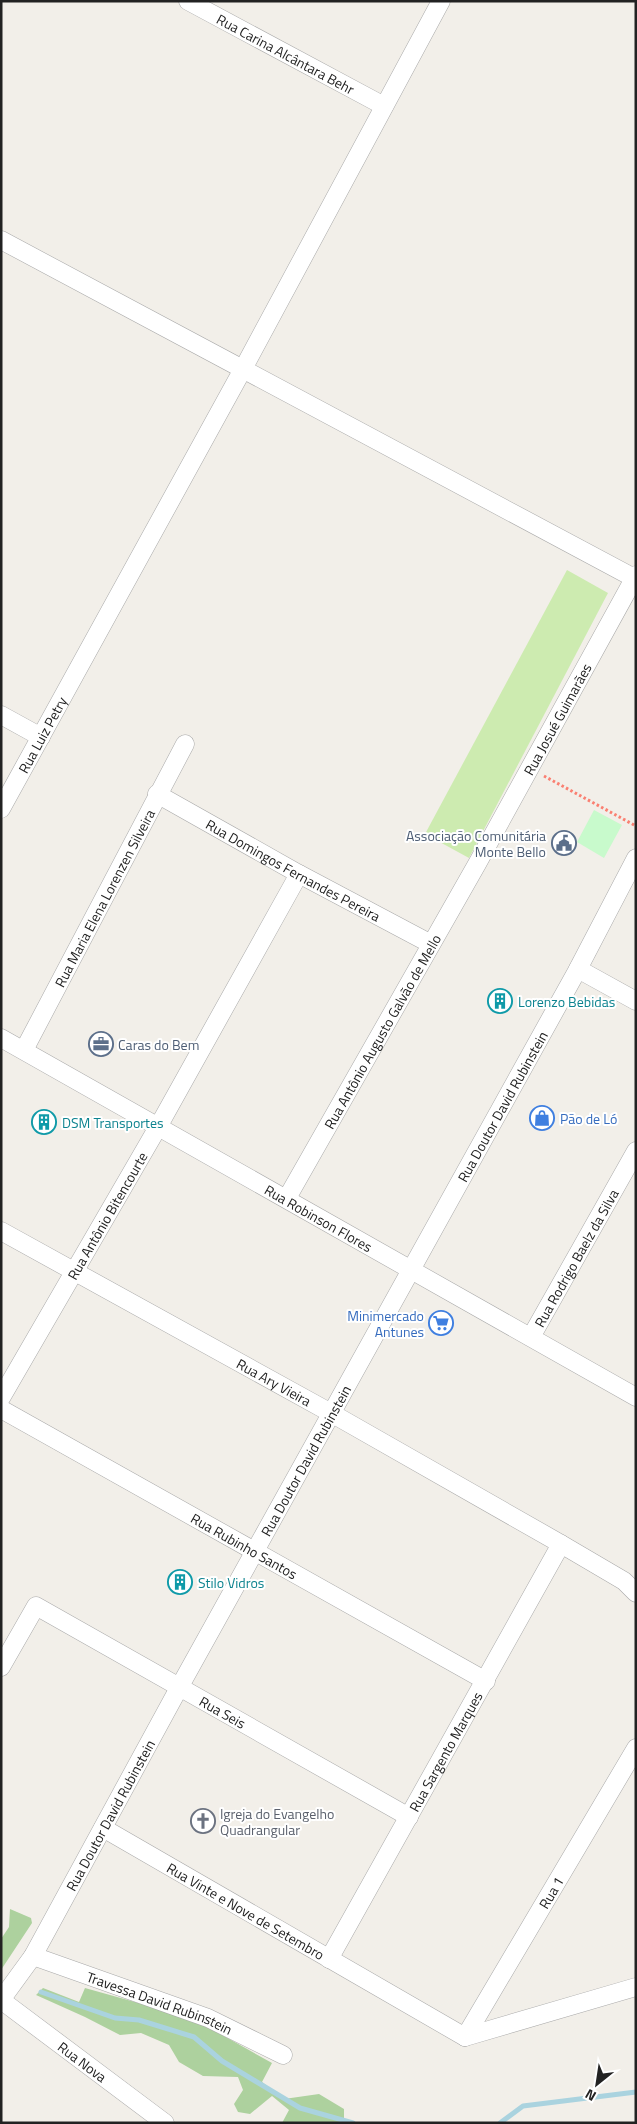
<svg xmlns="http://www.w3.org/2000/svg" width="637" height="2124" viewBox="0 0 637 2124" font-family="'Titillium Web',sans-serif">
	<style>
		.grass { fill: #cdebb0 }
		.forest { fill: #add19e }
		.park { fill: #c8facc }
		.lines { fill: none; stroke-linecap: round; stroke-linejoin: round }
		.stream { stroke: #aad3df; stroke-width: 5 }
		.minor-casing { stroke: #a9a9a9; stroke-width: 19 }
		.path { stroke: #fa8072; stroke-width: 3; stroke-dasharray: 2.5 2.5; stroke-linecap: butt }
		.minor { stroke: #fff; stroke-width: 18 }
		.labels { text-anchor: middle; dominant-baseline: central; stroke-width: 4; stroke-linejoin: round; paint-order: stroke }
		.street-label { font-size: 14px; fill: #222; stroke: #fff }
		.service-label { font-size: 14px; fill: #4e5e75; stroke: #fff; text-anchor: end }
		.culture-label { font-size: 14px; fill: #0d838f; stroke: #fff; text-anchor: start }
		.shop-label { font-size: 14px; fill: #366cbe; stroke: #fff; text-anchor: start }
		.worship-label { font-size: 14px; fill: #5b616d; stroke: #fff; text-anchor: start }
	</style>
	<rect width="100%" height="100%" fill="#f2efe9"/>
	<!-- grass -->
	<polygon class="grass" points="567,570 608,593 469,858 425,834"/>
	<!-- forest -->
	<g class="forest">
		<polygon points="10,1909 31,1918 32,1923 1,1970 1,1939 9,1927"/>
		<polygon points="43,1988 79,2002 85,1988 192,2018 272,2063 262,2082 284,2099 319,2094 344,2109 344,2122 282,2123 289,2110 272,2096 250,2114 238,2112 234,2104 243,2090 238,2077 203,2076 179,2062 169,2045 141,2033 120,2035 85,2017 36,1995"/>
	</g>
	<!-- park -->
	<polygon class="park" points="594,810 622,825 604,858 577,842"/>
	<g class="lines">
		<!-- stream -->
		<g class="stream">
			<polyline points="41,1992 115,2018 139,2020 194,2037 222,2061 300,2108 353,2123"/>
			<polyline points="500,2123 523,2106 636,2092"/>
		</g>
		<defs>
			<g id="minor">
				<path id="s1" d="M 188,1 L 384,106"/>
				<polyline points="1,240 636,579"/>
				<polyline points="1,715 41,737"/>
				<path id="s2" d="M 157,794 L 299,874 L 431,944"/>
				<path id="s3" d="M 1,809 L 243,369 L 441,1"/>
				<polyline points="578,969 636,1001"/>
				<path id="s4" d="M 1,1038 L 636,1397"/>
				<path id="s5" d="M 24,1050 L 185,744"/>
				<path id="s6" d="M 287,1198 L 477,864 L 636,575"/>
				<path id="s7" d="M 1,1231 L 331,1413 L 561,1544 L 624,1581 L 636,1593"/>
				<path id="s8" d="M 531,1337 L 636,1151"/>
				<path id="s9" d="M 1,1398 L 158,1127 L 299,874"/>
				<path id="s10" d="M 1,1409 L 486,1681"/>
				<path id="s11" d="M 1,1667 L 36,1606 L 409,1817"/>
				<path id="s12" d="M 103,1828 L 465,2037 L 636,1987"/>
				<path id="s13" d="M 33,1956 L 208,2018 L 283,2055"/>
				<path id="s14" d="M 329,1959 L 561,1544"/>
				<path id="s15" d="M 1,2000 L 33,1956 L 180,1686 L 578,969 L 636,858"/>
				<path id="s16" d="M 1,2000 L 165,2123"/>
				<path id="s17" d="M 465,2037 L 636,1748"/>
			</g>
		</defs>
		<!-- minor casing -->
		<use href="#minor" class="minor-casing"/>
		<!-- path -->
		<polyline class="path" points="544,776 636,826"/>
		<!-- minor -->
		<use href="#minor" class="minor"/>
	</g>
	<!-- icons -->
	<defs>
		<symbol id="civic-ring" viewBox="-11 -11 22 22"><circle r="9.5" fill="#fff" stroke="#5c6f8a" stroke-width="1.5"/><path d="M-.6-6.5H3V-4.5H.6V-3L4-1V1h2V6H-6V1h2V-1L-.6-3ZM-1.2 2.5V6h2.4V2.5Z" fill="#5c6f8a"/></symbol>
		<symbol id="building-ring" viewBox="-11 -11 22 22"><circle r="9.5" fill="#fff" stroke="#0f9aa8" stroke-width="1.5"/><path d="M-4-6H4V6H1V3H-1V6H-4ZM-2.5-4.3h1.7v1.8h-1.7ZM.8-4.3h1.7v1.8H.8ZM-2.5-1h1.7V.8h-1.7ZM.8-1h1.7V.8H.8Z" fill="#0f9aa8"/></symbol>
		<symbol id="office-ring" viewBox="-11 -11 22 22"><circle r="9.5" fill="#fff" stroke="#5c6f8a" stroke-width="1.5"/><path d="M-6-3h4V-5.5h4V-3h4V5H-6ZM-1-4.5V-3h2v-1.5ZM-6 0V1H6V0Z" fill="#5c6f8a"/></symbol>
		<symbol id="shop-ring" viewBox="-11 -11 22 22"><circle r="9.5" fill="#fff" stroke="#3f7fe0" stroke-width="1.5"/><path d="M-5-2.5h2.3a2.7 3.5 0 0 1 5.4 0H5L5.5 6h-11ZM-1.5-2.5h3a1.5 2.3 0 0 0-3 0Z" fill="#3f7fe0"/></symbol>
		<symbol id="supermarket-ring" viewBox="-11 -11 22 22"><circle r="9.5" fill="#fff" stroke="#3f7fe0" stroke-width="1.5"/><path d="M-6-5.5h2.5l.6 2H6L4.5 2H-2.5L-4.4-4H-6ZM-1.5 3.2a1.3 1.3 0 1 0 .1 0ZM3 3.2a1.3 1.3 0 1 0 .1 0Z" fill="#3f7fe0"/></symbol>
		<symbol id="church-ring" viewBox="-11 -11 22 22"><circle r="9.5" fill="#fff" stroke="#6b7280" stroke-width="1.5"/><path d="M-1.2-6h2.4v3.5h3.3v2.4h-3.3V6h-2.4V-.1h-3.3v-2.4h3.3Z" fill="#6b7280"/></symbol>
	</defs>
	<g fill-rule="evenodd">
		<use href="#civic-ring" x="550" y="829" width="28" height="28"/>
		<use href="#building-ring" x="486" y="987" width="28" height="28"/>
		<use href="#office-ring" x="87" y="1030" width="28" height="28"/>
		<use href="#shop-ring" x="528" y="1104" width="28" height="28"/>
		<use href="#building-ring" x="30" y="1108" width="28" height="28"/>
		<use href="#supermarket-ring" x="427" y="1309" width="28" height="28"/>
		<use href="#building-ring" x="166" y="1568" width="28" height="28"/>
		<use href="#church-ring" x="189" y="1807" width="28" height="28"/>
	</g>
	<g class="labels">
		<!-- street labels -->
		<g class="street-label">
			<text stroke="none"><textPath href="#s1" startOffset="111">Rua Carina Alcântara Behr</textPath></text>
			<text stroke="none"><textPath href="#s6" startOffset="550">Rua Josué Guimarães</textPath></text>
			<text stroke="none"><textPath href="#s3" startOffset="85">Rua Luiz Petry</textPath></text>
			<text stroke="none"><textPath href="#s2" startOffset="156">Rua Domingos Fernandes Pereira</textPath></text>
			<text stroke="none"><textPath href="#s5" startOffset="172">Rua Maria Elena Lorenzen Silveira</textPath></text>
			<text stroke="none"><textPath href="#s6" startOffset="192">Rua Antônio Augusto Galvão de Mello</textPath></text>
			<text stroke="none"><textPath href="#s15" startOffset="1025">Rua Doutor David Rubinstein</textPath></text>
			<text stroke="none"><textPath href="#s9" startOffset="211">Rua Antônio Bitencourte</textPath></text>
			<text stroke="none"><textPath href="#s4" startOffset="365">Rua Robinson Flores</textPath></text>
			<text stroke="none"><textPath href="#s8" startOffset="91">Rua Rodrigo Baelz da Silva</textPath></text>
			<text stroke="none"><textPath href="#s7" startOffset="312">Rua Ary Vieira</textPath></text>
			<text stroke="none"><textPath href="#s15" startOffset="620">Rua Doutor David Rubinstein</textPath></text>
			<text stroke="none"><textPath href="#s10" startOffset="279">Rua Rubinho Santos</textPath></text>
			<text stroke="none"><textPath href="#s11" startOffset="285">Rua Seis</textPath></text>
			<text stroke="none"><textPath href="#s14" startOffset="238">Rua Sargento Marques</textPath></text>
			<text stroke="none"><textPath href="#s15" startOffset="215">Rua Doutor David Rubinstein</textPath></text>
			<text stroke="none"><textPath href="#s17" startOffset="168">Rua 1</textPath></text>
			<text stroke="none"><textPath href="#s12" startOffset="165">Rua Vinte e Nove de Setembro</textPath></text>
			<text stroke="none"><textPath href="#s13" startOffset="135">Travessa David Rubinstein</textPath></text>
			<text stroke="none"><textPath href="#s16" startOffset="102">Rua Nova</textPath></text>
		</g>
		<!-- service labels -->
		<g class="service-label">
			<text x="546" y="835">Associação Comunitária<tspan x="546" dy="16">Monte Bello</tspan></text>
			<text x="118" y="1044" text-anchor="start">Caras do Bem</text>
		</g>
		<!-- culture labels -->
		<g class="culture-label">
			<text x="518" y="1001">Lorenzo Bebidas</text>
			<text x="62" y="1122">DSM Transportes</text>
			<text x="198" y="1582">Stilo Vidros</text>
		</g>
		<!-- shop labels -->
		<g class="shop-label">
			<text x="560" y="1118">Pão de Ló</text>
			<text x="424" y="1315" text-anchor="end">Minimercado<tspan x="424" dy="16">Antunes</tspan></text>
		</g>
		<!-- worship labels -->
		<g class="worship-label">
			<text x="220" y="1813">Igreja do Evangelho<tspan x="220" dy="16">Quadrangular</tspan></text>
		</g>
	</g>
	<!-- border -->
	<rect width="637" height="2124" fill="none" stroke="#222222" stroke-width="5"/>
	<!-- north arrow -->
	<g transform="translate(597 2084) rotate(210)" stroke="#ffffff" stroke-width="4" paint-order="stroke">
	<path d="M0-4L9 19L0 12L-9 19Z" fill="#222222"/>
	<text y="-8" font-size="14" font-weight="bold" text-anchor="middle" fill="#222222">N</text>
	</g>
</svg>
